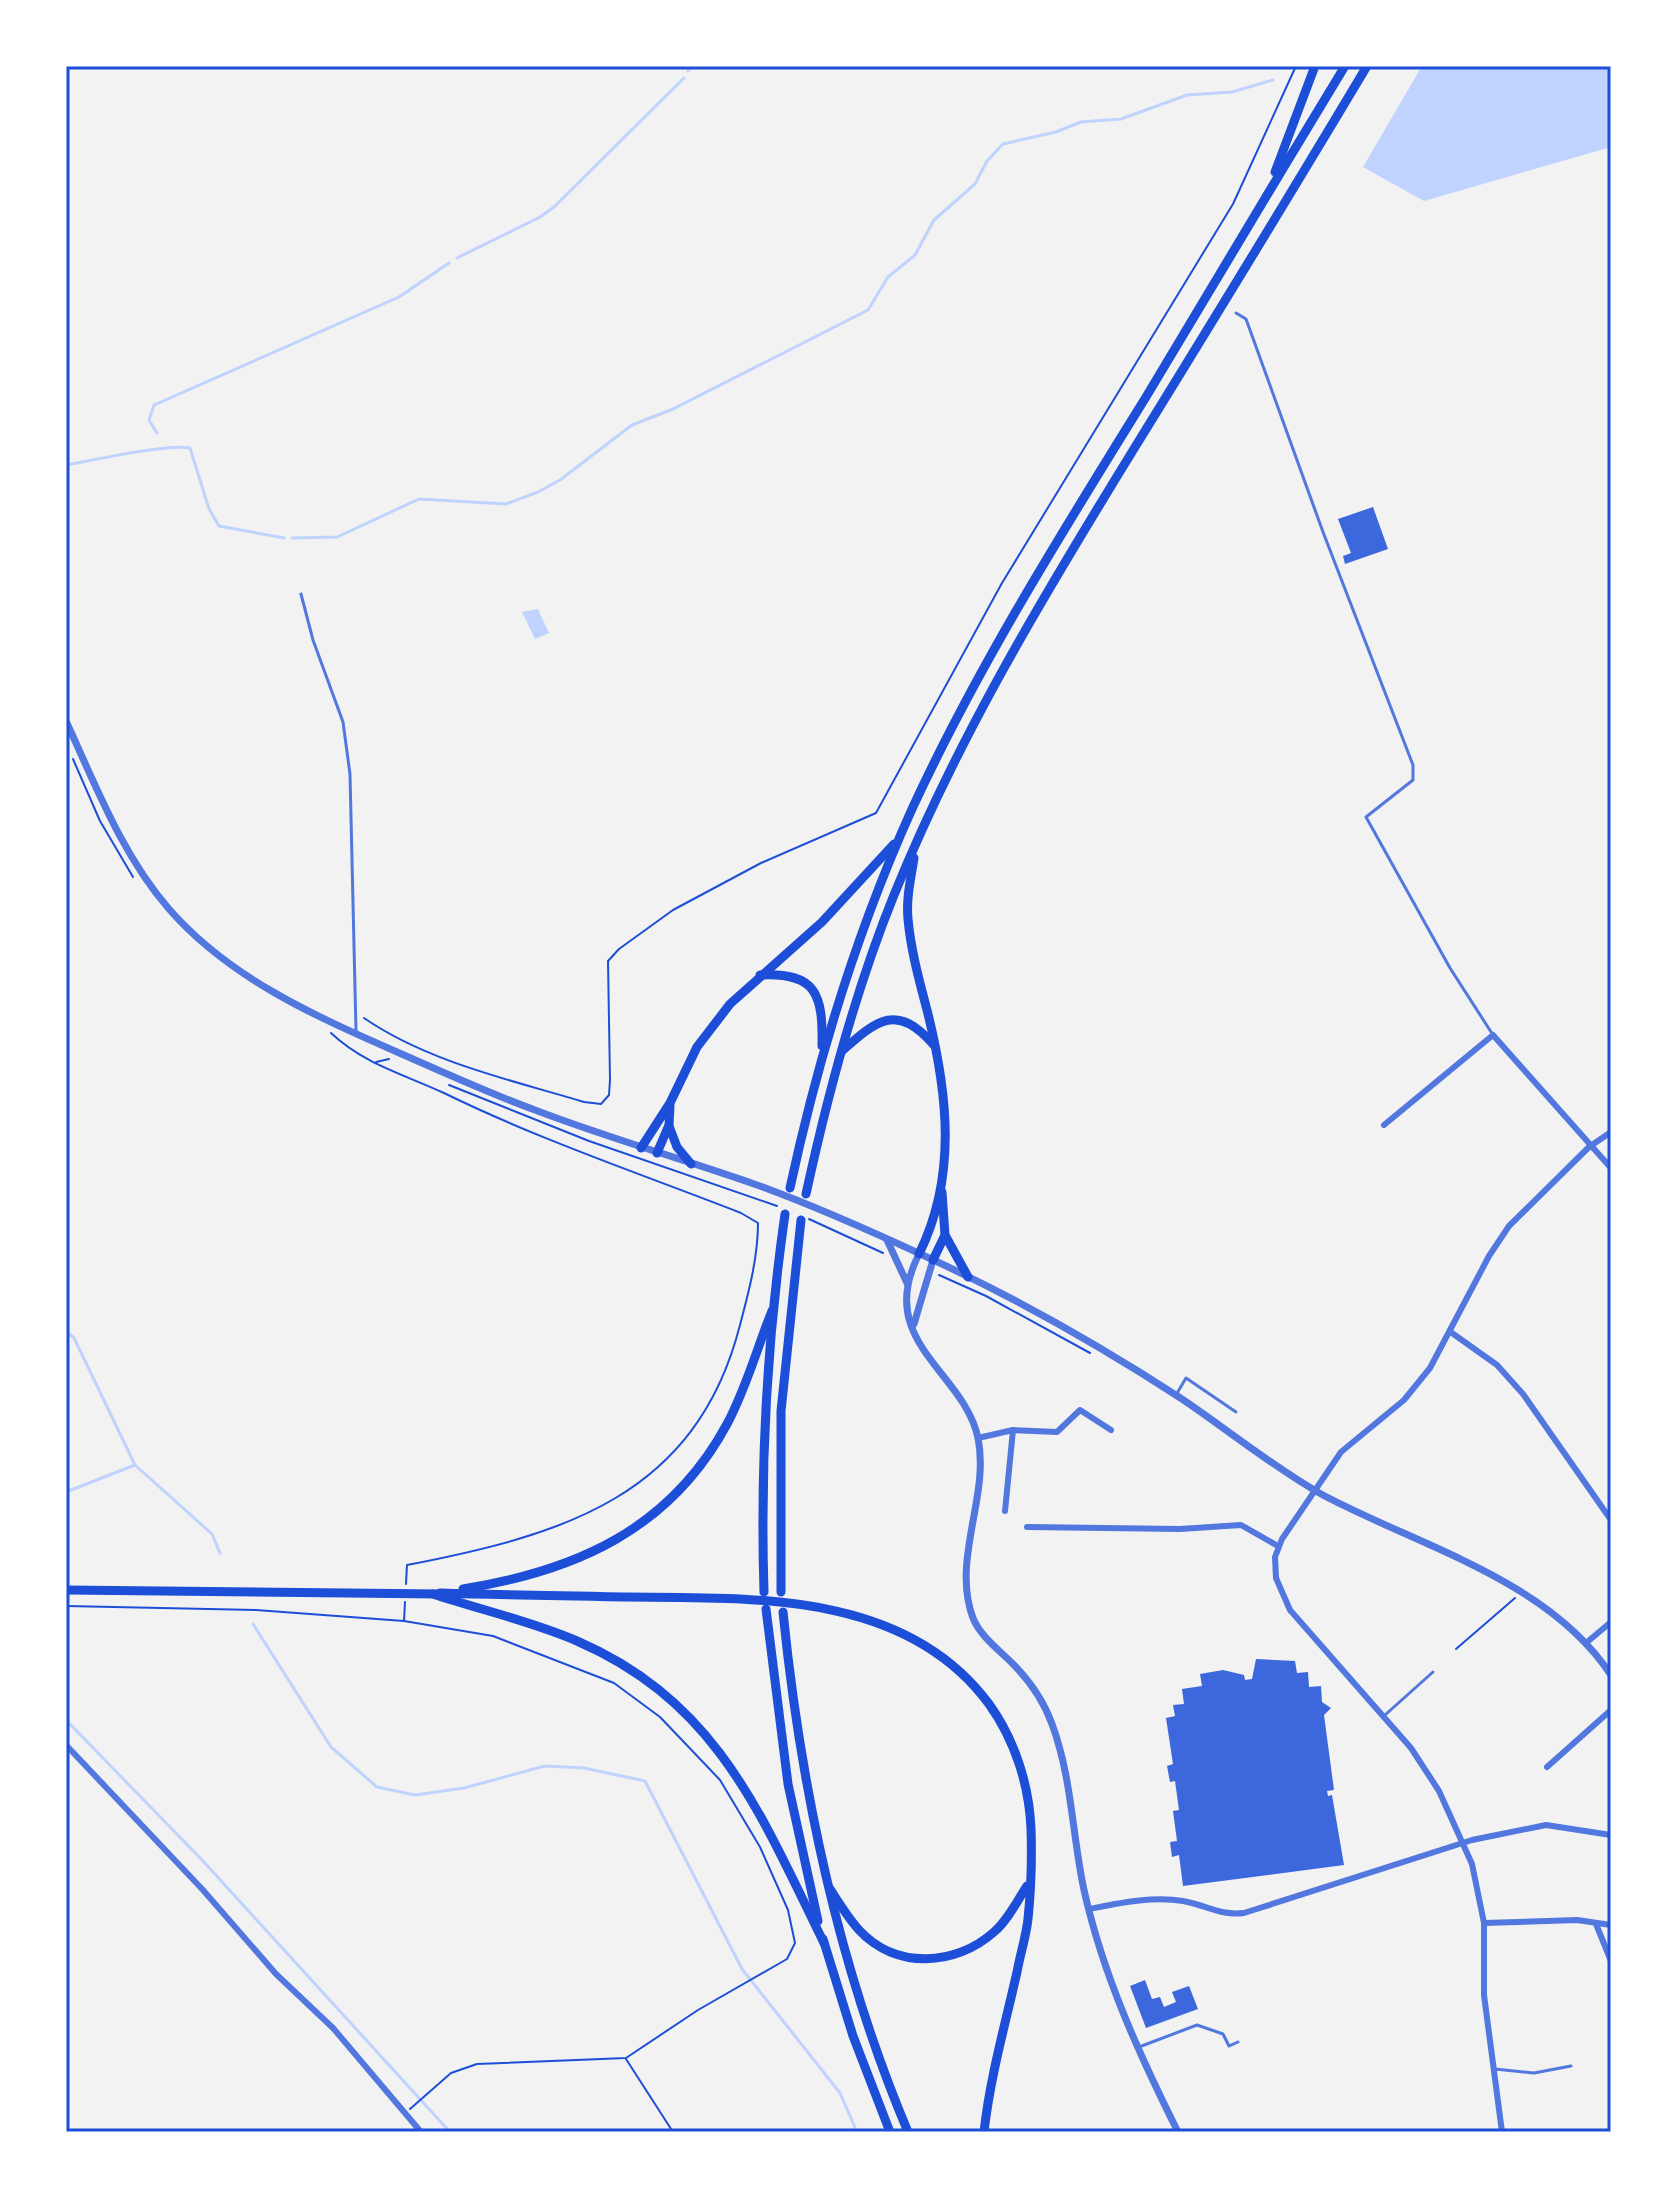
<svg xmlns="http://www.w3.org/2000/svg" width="1677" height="2198" viewBox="0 0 1677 2198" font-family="'IBM Plex Sans',sans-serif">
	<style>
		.water { fill: #bfd3fe }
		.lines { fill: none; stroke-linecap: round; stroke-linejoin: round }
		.stream { stroke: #bfd3fe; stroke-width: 3 }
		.building { fill: #3d67dc }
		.path { stroke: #1d4ed8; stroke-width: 2 }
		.service { stroke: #5277de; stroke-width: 3 }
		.minor { stroke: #5277de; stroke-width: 6 }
		.tertiary { stroke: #5277de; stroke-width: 7 }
		.primary { stroke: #1d4ed8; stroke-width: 9 }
		.trunk { stroke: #1d4ed8; stroke-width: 9 }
		.neatline { fill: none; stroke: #1d4ed8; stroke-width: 3 }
	</style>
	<rect width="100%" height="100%" fill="#f2f2f2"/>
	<!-- water -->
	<g class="water">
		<polygon points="1422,66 1611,66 1611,147 1424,201 1363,167"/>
		<polygon points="538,609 549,633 535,639 522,612"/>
	</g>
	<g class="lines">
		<!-- stream -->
		<g class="stream">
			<polyline points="688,71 691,66"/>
			<polyline points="457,258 540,217 554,207 684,78"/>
			<polyline points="157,433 149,420 154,405 399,297 449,263"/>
			<path d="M 66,465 C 93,460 168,444 190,448 L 209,509 L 219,526 L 284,538"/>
			<polyline points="292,538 337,537 419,499 506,504 538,492 560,480 632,425 673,409 868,310 888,277 915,255 934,220 975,184 987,161 1003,144 1056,132 1081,122 1121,119 1187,95 1232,92 1273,80"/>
			<polyline points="66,1331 74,1338 135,1465"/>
			<polyline points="66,1492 135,1465 212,1534 220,1553"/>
			<polyline points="253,1624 331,1747 377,1787 415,1795 464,1788 545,1766 584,1768 645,1781 742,1969 840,2093 857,2132"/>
			<polyline points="66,1720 203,1861 450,2132"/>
		</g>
	</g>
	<!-- building -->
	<g class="building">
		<polygon points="1373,507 1388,549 1345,564 1343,556 1351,553 1338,519"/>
		<polygon points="1256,1659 1295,1661 1297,1673 1308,1672 1309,1687 1321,1686 1322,1702 1331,1708 1324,1715 1334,1790 1327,1791 1328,1796 1332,1795 1344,1865 1183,1886 1179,1855 1172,1857 1170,1842 1177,1841 1173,1811 1179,1810 1175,1781 1170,1782 1167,1766 1173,1764 1166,1718 1175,1716 1173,1705 1184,1704 1182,1689 1202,1686 1200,1674 1223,1670 1244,1675 1245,1680 1252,1679"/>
		<polygon points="1145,1980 1152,1999 1160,1997 1164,2007 1176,2002 1172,1992 1189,1986 1198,2009 1146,2028 1130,1986"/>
	</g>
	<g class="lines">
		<!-- path -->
		<g class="path">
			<polyline points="73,759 100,821 133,877"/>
			<path d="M 364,1018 C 428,1062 511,1080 584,1102 L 601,1104 L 609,1095 L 610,1080 L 608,961 L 619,949 L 673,910 L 761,863 L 876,813 L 1002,583 L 1233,204 L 1296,66"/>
			<path d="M 331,1033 C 364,1064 403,1074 444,1093 C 540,1140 641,1174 741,1213 L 758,1223 C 758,1257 749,1291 740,1325 C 696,1497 562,1535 407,1565 L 406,1584"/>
			<polyline points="376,1062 389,1059"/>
			<polyline points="449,1085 589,1141 777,1206"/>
			<polyline points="809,1219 883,1253"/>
			<polyline points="939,1275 986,1296 1090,1353"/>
			<polyline points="66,1606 256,1610 404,1621 493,1636 614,1683 660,1717 720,1780 760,1847 788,1910 795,1943 787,1959 698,2010 626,2058 477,2064 451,2073 410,2109"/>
			<polyline points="404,1621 405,1602"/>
			<polyline points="1456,1649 1515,1598"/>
			<polyline points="626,2059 673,2132"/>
		</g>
		<!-- service -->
		<g class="service">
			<polyline points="1236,313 1246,319 1323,532 1413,765 1413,780 1366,817 1450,968 1493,1035"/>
			<polyline points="301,594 313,640 343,722 350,774 356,1031"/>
			<polyline points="1176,1395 1186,1378 1236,1412"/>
			<polyline points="1385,1715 1433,1672"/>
			<polyline points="1139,2047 1197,2025 1223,2034 1229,2046 1238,2042"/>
			<polyline points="1495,2069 1534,2073 1571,2066"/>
		</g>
		<!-- minor -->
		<g class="minor">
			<polyline points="1384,1125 1493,1035 1611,1168"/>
			<polyline points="1452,1333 1497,1365 1523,1394 1611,1520"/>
			<polyline points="978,1438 1013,1430 1057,1432 1080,1410 1111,1430"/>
			<polyline points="1005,1511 1013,1430"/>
			<polyline points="1027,1527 1180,1529 1241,1525 1278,1546"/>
			<polyline points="1586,1643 1611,1622"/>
			<polyline points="66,1745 203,1890 276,1974 333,2028 421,2132"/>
			<polyline points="1547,1767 1611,1710"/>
			<path d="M 1089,1909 C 1120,1903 1152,1896 1183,1901 C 1206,1905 1220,1916 1244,1913 L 1472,1840 L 1546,1825 L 1611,1835"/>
			<polyline points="1484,1923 1577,1920 1611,1925"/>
			<polyline points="1596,1924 1611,1961"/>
			<polyline points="1502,2132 1484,1995 1484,1923 1472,1864 1439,1791 1411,1748 1290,1610 1276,1578 1275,1557 1282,1539 1341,1452 1404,1400 1430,1368 1489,1256 1509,1226 1589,1147 1611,1132"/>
		</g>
		<!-- tertiary -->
		<g class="tertiary">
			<path d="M 66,721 C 96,786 122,855 169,909 C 229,978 315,1016 397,1052 C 443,1072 488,1093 535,1110 C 608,1138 683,1159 757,1185 C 815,1206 873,1232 929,1258 C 1016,1298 1102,1347 1182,1399 C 1228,1430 1273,1467 1321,1494 C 1418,1546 1548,1579 1611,1675"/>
			<polyline points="887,1240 907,1283"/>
			<path d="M 919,1254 C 874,1342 964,1371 978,1438 C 990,1496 951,1560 973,1618 C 980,1636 999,1650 1012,1663 C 1029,1680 1044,1702 1052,1724 C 1072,1778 1072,1834 1084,1890 C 1103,1975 1139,2054 1178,2132"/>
			<polyline points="914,1324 933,1260"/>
		</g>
		<!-- primary -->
		<polyline class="primary" points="66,1590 439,1594"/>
		<!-- trunk -->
		<g class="trunk">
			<polyline points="1275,172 1315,66"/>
			<path d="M 914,858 C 911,878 906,898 908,919 C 911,952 920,983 928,1014 C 948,1095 957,1177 919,1254"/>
			<path d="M 760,975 C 817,972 823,995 822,1046"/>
			<path d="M 842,1051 C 878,1019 897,1003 934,1045"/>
			<polyline points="669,1126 677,1147 691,1164"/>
			<polyline points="641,1148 670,1103 697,1047 730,1004 822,922 894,844"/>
			<polyline points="657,1153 669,1125 670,1106"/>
			<path d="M 790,1188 C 818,1058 857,931 912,809 C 978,666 1063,531 1146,397 C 1212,287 1278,176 1345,66"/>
			<polyline points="942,1192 945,1235 968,1277"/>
			<path d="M 806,1194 C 828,1093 855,991 894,895 C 957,739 1044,595 1132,452 C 1211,324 1290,195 1367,66"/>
			<polyline points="933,1260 945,1235"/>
			<path d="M 463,1589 C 575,1571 670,1530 727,1424 C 746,1389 757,1348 772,1311"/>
			<path d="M 764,1592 C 760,1464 767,1340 785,1214"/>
			<polyline points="781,1592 781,1411 801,1220"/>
			<path d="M 440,1593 C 502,1595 565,1596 627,1597 C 753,1598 906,1591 989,1704 C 1015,1740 1029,1785 1031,1828 C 1032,1858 1031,1890 1028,1919 C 1026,1937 1020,1955 1017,1972 C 1005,2025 990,2078 984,2132"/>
			<path d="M 433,1594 C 481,1610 531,1621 577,1641 C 718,1702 761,1815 824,1943"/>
			<polyline points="766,1609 788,1784 818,1921"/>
			<path d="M 783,1612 C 801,1791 838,1966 908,2132"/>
			<path d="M 830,1889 C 839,1903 848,1918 859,1930 C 896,1970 956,1966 994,1932 C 1008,1920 1017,1901 1027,1886"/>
			<polyline points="823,1939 853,2036 890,2132"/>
		</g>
	</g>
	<!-- border -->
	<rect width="1677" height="2198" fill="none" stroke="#ffffff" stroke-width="136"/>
	<rect x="68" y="68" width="1541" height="2062" class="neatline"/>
</svg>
